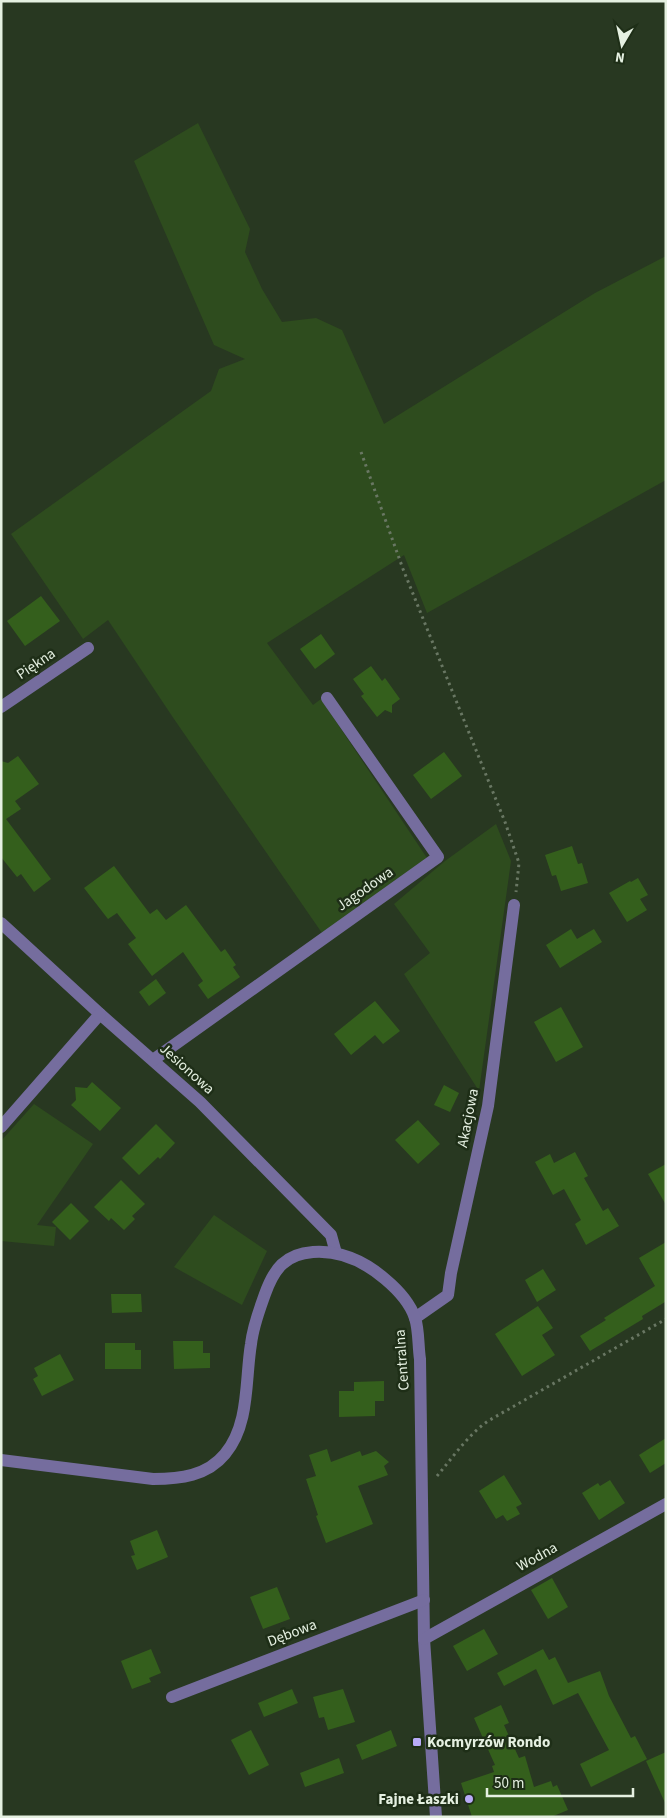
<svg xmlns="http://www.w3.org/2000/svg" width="667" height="1818" viewBox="0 0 667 1818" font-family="'Source Sans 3',sans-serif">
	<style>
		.green { fill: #2e4c1e }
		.building { fill: #345f1c }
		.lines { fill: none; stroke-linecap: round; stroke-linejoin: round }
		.path { stroke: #697763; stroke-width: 3; stroke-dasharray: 2.5 4; stroke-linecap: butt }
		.minor { stroke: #756d9e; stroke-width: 12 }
		.poi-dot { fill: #b8abf7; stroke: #1e2e17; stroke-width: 2 }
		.labels { text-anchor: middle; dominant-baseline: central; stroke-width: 5; stroke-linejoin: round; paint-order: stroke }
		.street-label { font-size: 15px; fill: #e5f0e1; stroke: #1e2e17 }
		.poi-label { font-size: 15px; font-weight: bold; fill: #e5f0e1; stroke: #1e2e17; text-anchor: start }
	</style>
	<rect width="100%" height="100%" fill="#283821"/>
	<!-- green -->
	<g class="green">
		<polygon points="198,123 250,229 245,252 262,289 282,322 316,318 342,330 384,424 595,293 666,256 666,480 427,613 404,555 267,643 313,705 321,699 427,858 322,933 174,719 108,620 83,639 11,534 211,391 219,369 245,359 214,345 134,161"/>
		<polygon points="496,824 511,861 479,1091 404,974 430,953 394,904 445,861"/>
		<polygon points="34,1104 93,1144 37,1225 56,1227 54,1246 1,1241 1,1141"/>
		<polygon points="214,1215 267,1251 242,1305 174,1267"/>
	</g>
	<!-- building -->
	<g class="building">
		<polygon points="41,596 60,621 25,646 7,621"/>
		<polygon points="321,634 335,654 315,669 300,649"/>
		<polygon points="371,666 382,681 385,678 400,699 392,705 392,713 385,710 377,717 361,696 364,694 353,679"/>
		<polygon points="444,752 462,776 431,799 413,775"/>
		<polygon points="18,756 39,784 15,801 21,809 6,819 51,879 34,892 21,874 17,877 1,857 1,761 8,763"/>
		<polygon points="572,846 578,864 582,863 588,883 561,891 556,875 552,876 545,855"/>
		<polygon points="114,866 150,914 157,909 166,920 186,905 221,952 225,949 236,965 233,967 240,977 208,999 198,985 203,981 183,952 152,976 128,944 136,938 117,913 108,919 84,888"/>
		<polygon points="638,878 648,895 640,899 647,910 627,922 609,893 630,881 631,882"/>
		<polygon points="571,929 577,939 594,929 602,942 560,968 546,945"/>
		<polygon points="156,979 166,993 149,1006 139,992"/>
		<polygon points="375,1001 400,1031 383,1044 375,1035 351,1055 334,1034"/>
		<polygon points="561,1007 583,1047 556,1062 534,1022"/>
		<polygon points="92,1082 121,1108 100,1131 71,1105 76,1100 75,1087 87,1088"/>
		<polygon points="444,1085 459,1093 450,1112 434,1105"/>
		<polygon points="418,1120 440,1144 418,1164 395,1140"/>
		<polygon points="156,1124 175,1143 160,1159 158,1157 139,1175 122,1158"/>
		<polygon points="575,1152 588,1176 584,1178 603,1211 608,1208 619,1226 586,1245 575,1224 581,1220 564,1189 553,1195 535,1162 550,1154 554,1163"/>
		<polygon points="666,1164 666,1205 648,1174"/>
		<polygon points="121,1180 145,1204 132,1216 135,1219 124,1230 111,1218 109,1221 94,1207"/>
		<polygon points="71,1203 89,1221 70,1240 52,1222"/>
		<polygon points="666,1242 666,1304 665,1302 642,1316 643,1319 590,1351 580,1336 606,1320 604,1318 655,1286 639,1258"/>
		<polygon points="543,1269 556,1290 537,1302 525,1280"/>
		<polygon points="111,1294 141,1294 142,1312 112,1313"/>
		<polygon points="538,1306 553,1328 542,1335 555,1355 522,1376 495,1334"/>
		<polygon points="173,1341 203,1341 203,1353 210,1353 210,1368 174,1369"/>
		<polygon points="105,1343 135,1343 135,1350 141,1350 141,1369 105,1369"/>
		<polygon points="60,1354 74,1380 42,1396 33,1379 38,1376 34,1368"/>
		<polygon points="384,1381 384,1401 375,1401 375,1416 339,1417 339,1391 354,1391 354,1382"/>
		<polygon points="666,1438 666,1463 650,1473 639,1455"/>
		<polygon points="327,1449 331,1462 360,1451 362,1456 376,1451 389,1462 384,1466 388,1475 358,1486 373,1524 326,1543 316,1516 318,1515 306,1479 316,1476 309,1455"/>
		<polygon points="504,1475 522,1504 516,1507 520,1514 507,1521 503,1515 496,1519 479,1491"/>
		<polygon points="610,1480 625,1503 599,1520 582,1493 598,1483 600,1486"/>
		<polygon points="157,1530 168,1557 137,1570 131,1556 135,1555 130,1541"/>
		<polygon points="552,1578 568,1607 548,1619 531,1590"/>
		<polygon points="277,1587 290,1619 263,1629 250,1597"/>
		<polygon points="484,1629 498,1654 467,1671 453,1646"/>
		<polygon points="151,1649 161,1673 149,1678 151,1682 132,1689 121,1661"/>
		<polygon points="543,1649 549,1660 555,1657 568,1683 600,1671 609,1696 631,1738 635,1736 647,1759 591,1787 580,1764 609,1750 578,1693 553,1705 536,1669 504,1686 497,1673"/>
		<polygon points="292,1689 298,1703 264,1717 258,1703"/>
		<polygon points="343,1689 355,1722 328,1730 324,1717 319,1718 313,1697"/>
		<polygon points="501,1705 509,1723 504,1725 519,1758 525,1756 534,1787 551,1781 553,1787 557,1785 568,1810 551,1817 472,1817 461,1783 494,1772 492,1766 495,1765 474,1718"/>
		<polygon points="251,1730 269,1765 249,1775 231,1740"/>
		<polygon points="391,1730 397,1746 362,1760 356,1745"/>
		<polygon points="666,1752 666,1805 646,1761"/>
		<polygon points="339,1758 344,1773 305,1787 300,1773"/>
	</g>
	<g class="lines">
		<!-- path -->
		<g class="path">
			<polyline points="361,452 403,569 505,822 519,863 516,892"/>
			<path d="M 437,1476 C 453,1457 468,1435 488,1421 L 666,1319"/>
		</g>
		<!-- minor -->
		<g class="minor">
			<polyline points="1,707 88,648"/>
			<polyline points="1,923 100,1014 200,1102 331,1235 336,1253"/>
			<polyline points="153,1060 438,857 327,698"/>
			<polyline points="1,1127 100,1014"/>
			<polyline points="415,1318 448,1295 451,1273 488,1106 514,905"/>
			<path d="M 1,1460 L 153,1479 C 180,1479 207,1476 225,1454 C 250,1424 245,1380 251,1344 C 253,1326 259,1311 265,1294 C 274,1269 285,1254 313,1252 C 341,1250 364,1261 385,1279 C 397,1289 410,1303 415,1318 C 419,1330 418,1346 420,1359 L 424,1639 L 436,1817"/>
			<polyline points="424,1639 666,1504"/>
			<polyline points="172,1697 424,1600"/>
		</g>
	</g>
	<!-- markers -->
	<g class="poi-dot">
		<rect x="412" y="1737" width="10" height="10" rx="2.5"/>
		<circle cx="469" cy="1799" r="5"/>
	</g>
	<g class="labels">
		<!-- street labels -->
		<g class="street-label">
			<text transform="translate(36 664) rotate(-34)">Piękna</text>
			<text transform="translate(365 889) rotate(-35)">Jagodowa</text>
			<text transform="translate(187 1069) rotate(42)">Jesionowa</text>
			<text transform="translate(468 1118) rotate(-79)">Akacjowa</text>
			<text transform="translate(402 1360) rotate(-94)">Centralna</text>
			<text transform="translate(537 1557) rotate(-29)">Wodna</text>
			<text transform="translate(292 1633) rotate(-21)">Dębowa</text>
		</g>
		<!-- poi labels -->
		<g class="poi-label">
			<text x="427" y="1742">Kocmyrzów Rondo</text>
			<text x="459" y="1799" text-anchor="end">Fajne Łaszki</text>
		</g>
	</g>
	<!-- border -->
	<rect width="667" height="1818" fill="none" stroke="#e5f0e1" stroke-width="5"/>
	<!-- north arrow -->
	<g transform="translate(622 45) rotate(189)" stroke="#1e2e17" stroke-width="4" paint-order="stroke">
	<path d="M0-4L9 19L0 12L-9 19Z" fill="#e5f0e1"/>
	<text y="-8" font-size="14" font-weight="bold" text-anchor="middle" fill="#e5f0e1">N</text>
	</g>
	<!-- scale -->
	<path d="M487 1788v8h146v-8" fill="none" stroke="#e5f0e1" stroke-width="2.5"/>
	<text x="494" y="1788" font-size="15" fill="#e5f0e1" stroke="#1e2e17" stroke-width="4" paint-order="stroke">50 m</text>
</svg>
